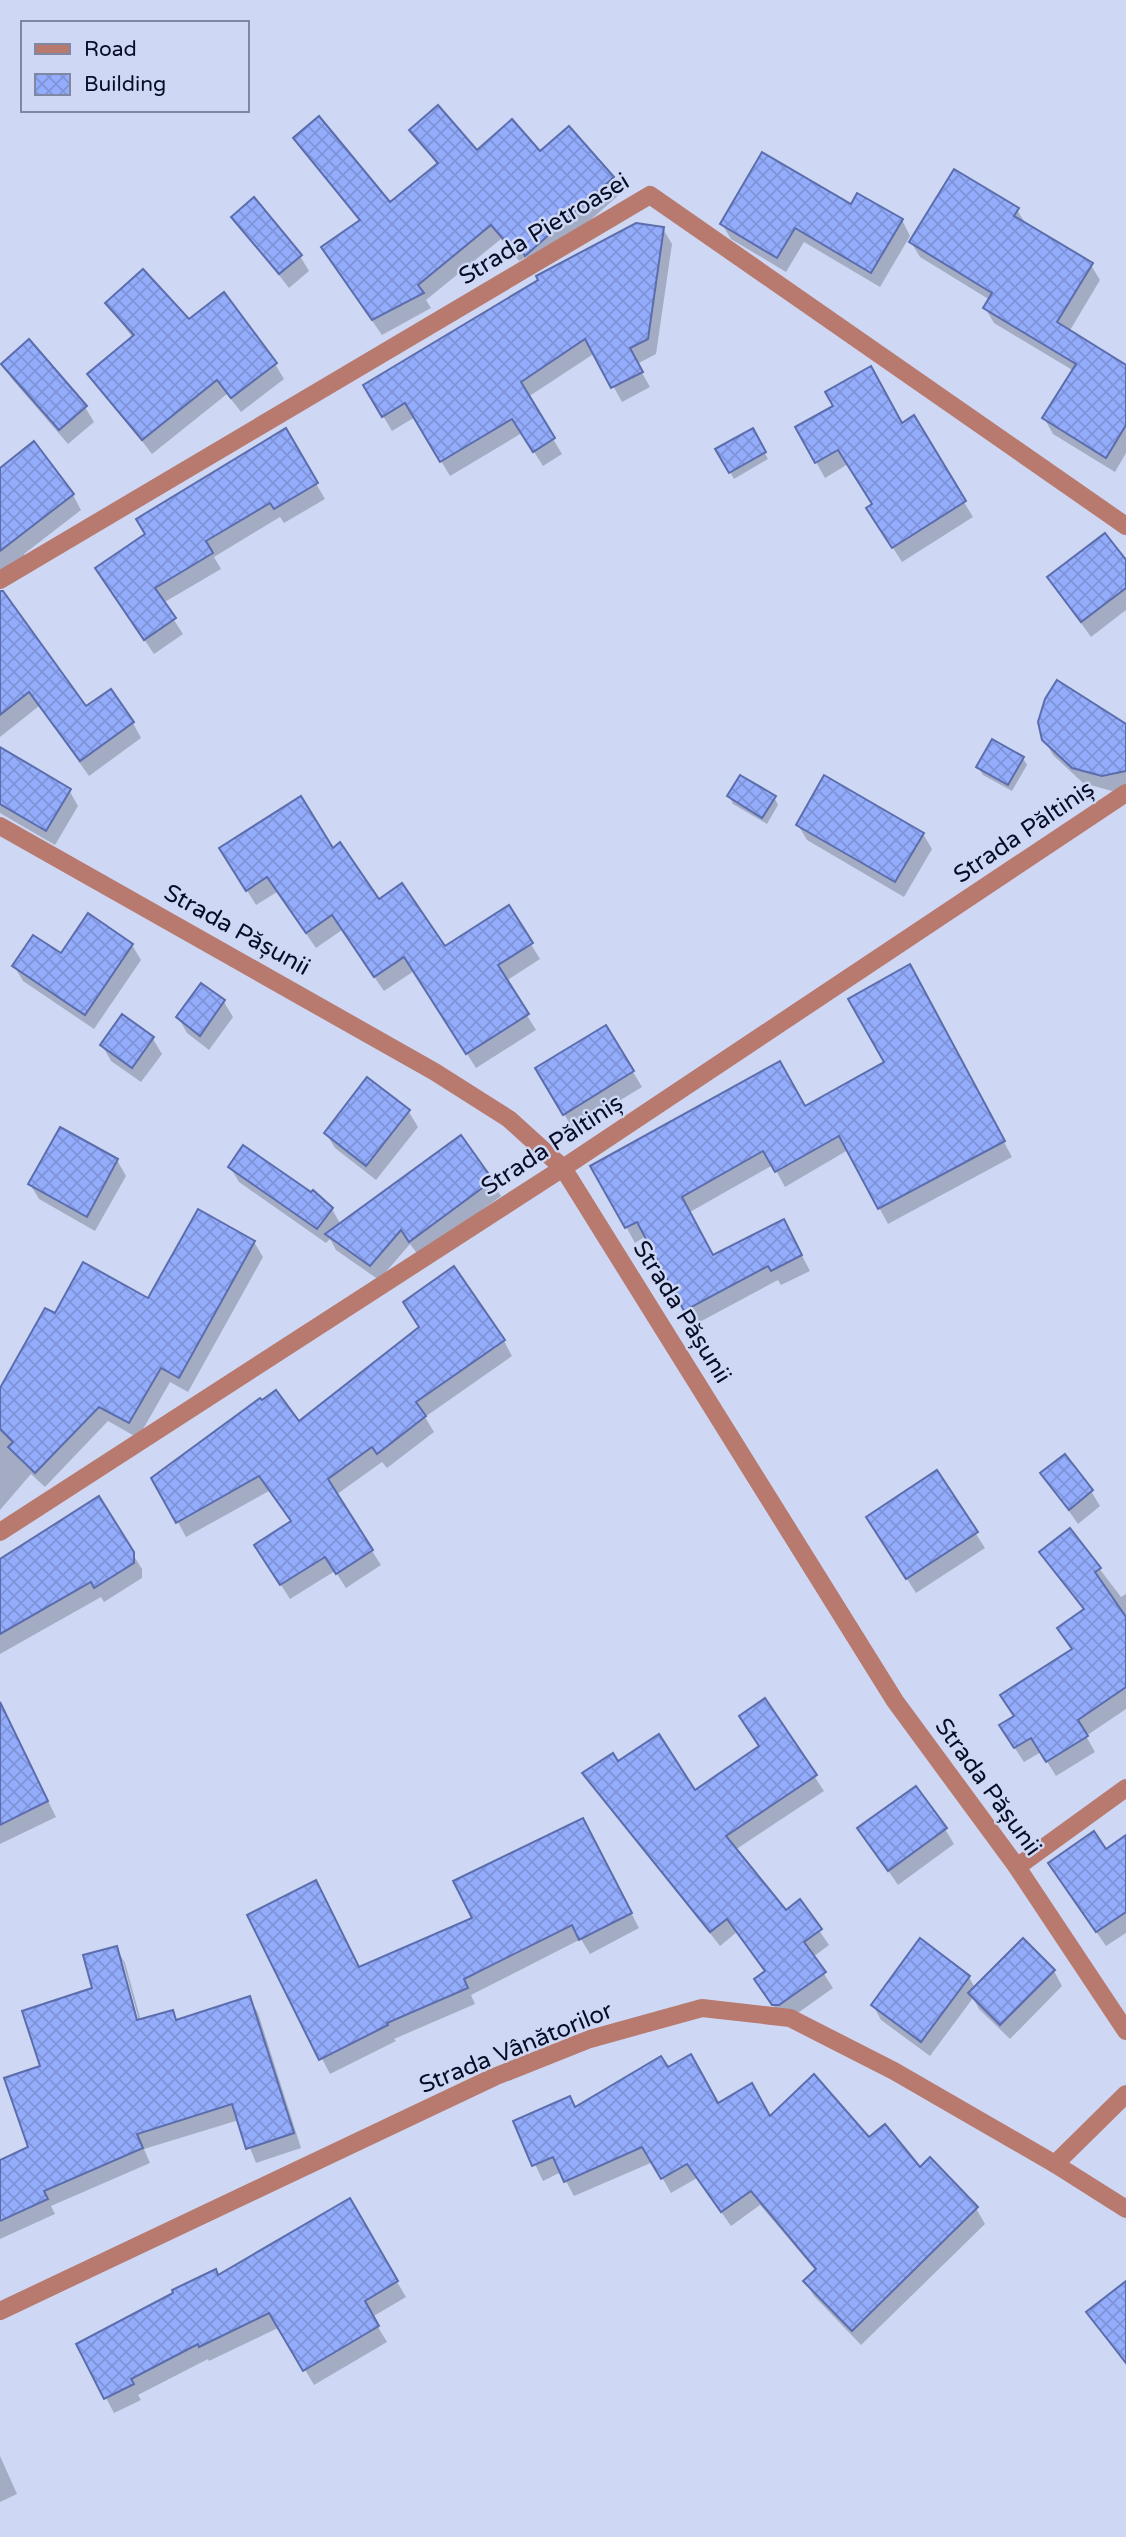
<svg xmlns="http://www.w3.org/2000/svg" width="1126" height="2537" viewBox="0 0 1126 2537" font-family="'Varela Round',sans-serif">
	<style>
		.shadow { fill: #0003; fill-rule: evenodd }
		.building { fill: url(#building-cross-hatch); stroke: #5b6dac; stroke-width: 2 }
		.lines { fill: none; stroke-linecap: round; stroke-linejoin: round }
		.minor { stroke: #b87a6f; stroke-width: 18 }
		.labels { text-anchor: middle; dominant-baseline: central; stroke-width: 5; stroke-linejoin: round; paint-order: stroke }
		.street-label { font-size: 24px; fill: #080d26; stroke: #ced8f4 }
	</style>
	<defs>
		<pattern id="building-cross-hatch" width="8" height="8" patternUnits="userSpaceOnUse" patternTransform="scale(1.75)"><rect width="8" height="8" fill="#94acfc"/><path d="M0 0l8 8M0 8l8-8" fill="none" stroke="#7e93d8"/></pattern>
	</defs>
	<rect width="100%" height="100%" fill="#ced8f4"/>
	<!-- shadow -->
	<g class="shadow">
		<polygon points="412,131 477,153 540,154 613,178 621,193 534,270 527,257 519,261 501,239 426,300 431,308 382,335 332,263 360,222 295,139 390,205 438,166"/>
		<polygon points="1017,210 1027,226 1091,265 1100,280 1069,332 1126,367 1126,453 1115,472 1053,434 1044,418 1074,371 994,323 985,308 990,300 920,257 911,242"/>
		<polygon points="234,217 300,256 309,271 289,288"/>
		<polygon points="902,220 910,236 880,287 804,242 786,272 731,239 722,224"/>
		<polygon points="663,229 672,244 656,354 637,364 650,387 622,402 595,353 528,397 562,454 543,466 522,433 450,476 415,417 392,431 365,385"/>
		<polygon points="107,304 189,321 275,364 284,379 241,412 227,394 152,454 90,374 133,338"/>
		<polygon points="4,364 85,407 94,422 68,444 12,379"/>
		<polygon points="835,407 902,425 913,418 973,517 902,562 877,523 874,505 848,464 825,478 797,428"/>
		<polygon points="752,430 768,459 734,479 717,449"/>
		<polygon points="285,431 325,499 284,523 280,517 214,557 221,569 163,603 183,634 154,654 106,583 147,535"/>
		<polygon points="0,470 73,495 81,510 24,554 27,559 0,578"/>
		<polygon points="1126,563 1126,610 1091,637 1049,578"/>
		<polygon points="0,607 86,709 133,723 141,738 89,776 39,706 0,737"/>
		<polygon points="1126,726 1126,788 1112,791 1083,783 1053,755 1044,739"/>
		<polygon points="0,749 69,790 78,806 55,845 0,813"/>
		<polygon points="1023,758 1027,765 1012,791 983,775 978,767"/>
		<polygon points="729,796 774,797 778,805 767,824 733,804"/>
		<polygon points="798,825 923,834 932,849 904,897 807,840"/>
		<polygon points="332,850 378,901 444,948 508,907 540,959 506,981 536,1030 476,1068 414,971 384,991 342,930 316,948 277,892 256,905 230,863"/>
		<polygon points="132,945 141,960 94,1029 23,981 14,966"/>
		<polygon points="918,982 1012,1157 888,1224 848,1150 785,1187 773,1165 690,1212 713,1257 792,1236 810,1271 781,1285 778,1280 694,1325 646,1236 635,1243 593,1166 804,1108 886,1063"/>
		<polygon points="201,985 224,1002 233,1017 209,1050 187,1033 178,1017"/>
		<polygon points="123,1016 153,1039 162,1054 141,1082 111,1061 102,1045"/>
		<polygon points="606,1027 642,1087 573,1129 537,1069"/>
		<polygon points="367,1079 409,1112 418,1127 376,1180 335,1148 326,1133"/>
		<polygon points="461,1138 501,1196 419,1256 410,1244 379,1280 336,1250 330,1239 326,1243 239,1182 230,1167 313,1193 332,1209 341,1225"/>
		<polygon points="117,1160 126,1176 95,1231 39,1199 30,1184"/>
		<polygon points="254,1242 263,1257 188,1392 170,1382 138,1438 108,1421 45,1487 31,1474 0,1510 0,1392 55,1316 149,1301"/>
		<polygon points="504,1341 512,1356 425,1417 434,1432 387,1468 382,1462 336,1495 381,1565 346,1588 335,1571 290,1599 265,1560 292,1523 269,1491 186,1537 154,1478"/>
		<polygon points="937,1473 985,1548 916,1593 877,1532"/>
		<polygon points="1043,1474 1091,1491 1100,1506 1078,1524"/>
		<polygon points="1070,1530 1121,1597 1126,1594 1126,1709 1086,1736 1095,1752 1056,1776 1041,1752 1024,1762 1010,1741 1016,1717 1073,1651 1059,1629 1084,1611 1041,1552"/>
		<polygon points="132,1553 142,1569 142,1578 104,1602 101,1597 0,1654 0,1561"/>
		<polygon points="765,1701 824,1791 735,1850 786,1912 800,1902 829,1945 813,1957 833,1988 788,2020 783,2019 765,1994 766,1972 737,1932 720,1946 584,1773 617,1763 694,1792 761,1747"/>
		<polygon points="0,1734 20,1744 56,1817 0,1844"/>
		<polygon points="860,1829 945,1829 954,1844 898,1885"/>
		<polygon points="591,1835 639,1928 590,1954 581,1939 471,1995 475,2004 394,2039 396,2041 330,2074 249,1916 360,1969 474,1919"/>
		<polygon points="1126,1837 1126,1933 1106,1946 1059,1878"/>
		<path d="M 116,1948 L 125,1963 L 141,2021 L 172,2012 L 177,2021 L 249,1998 L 258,2013 L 301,2148 L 256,2163 L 239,2120 L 144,2149 L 150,2163 L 51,2206 L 55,2214 L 0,2239 L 0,2161 L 30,2148 L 42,2067 L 94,1989 ZM 120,1962 L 123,1962 L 141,2028 L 138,2029 Z"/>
		<polygon points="1054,1971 1062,1986 1010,2039 979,2009 973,1998 930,2056 881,2020 873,2005 969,1977 975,1988"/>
		<polygon points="667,2070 717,2105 869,2139 976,2208 985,2224 861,2345 814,2296 805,2281 816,2271 760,2205 731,2226 697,2178 671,2193 653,2162 574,2196 561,2172 543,2181 515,2122 575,2109"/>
		<polygon points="349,2201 406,2297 372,2317 387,2342 314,2385 280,2327 209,2361 208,2359 138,2395 141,2400 114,2413 106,2398 218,2277"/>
		<polygon points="1126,2283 1126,2365 1088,2313"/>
		<polygon points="0,2456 17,2494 0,2502"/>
	</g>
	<!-- building -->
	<g class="building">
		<polygon points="438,105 477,150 512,119 540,151 569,126 614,177 525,256 517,243 510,247 491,225 418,285 424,293 372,320 321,247 360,220 293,138 319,116 390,202 438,163 409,130"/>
		<polygon points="762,152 851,204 857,193 903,219 871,273 795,228 777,258 720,224"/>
		<polygon points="954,169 1019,208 1014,216 1093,263 1057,322 1126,365 1126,425 1106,458 1042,418 1076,364 983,308 992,293 909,242"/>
		<polygon points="254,197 302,255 279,274 231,217"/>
		<polygon points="636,223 664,227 648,339 630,348 643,372 611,388 585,339 521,382 555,438 533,452 512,419 440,462 405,403 382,417 363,385 538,280 536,276"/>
		<polygon points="143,269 189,319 224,292 277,363 231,398 217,380 142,440 87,374 134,335 105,303"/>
		<polygon points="29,339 87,406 59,430 1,364"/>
		<polygon points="871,366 902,423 914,415 966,501 892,548 866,508 872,504 838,450 815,463 795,427 833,406 825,392"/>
		<polygon points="286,428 318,483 274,509 270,503 206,541 213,553 155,588 176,618 144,640 95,568 145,534 136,519"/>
		<polygon points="753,428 766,452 729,473 715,449"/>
		<polygon points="34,441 74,494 0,551 0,468"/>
		<polygon points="1105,533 1126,560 1126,588 1081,622 1047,577"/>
		<polygon points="0,591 3,591 86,706 111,689 134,722 80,761 29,692 0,715"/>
		<polygon points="1057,680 1126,724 1126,771 1102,776 1072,768 1042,740 1038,722 1045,699"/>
		<polygon points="992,739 1024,757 1008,785 976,767"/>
		<polygon points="0,747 71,789 46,831 0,804"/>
		<polygon points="740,775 776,796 762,818 727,796"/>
		<polygon points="824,775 924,833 895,882 796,825"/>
		<polygon points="301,796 333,848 340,842 379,899 402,883 445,946 509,905 533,943 498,965 529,1014 466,1054 404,957 374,977 332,915 306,933 267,877 246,891 219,848"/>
		<polygon points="88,913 133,944 85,1015 12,966 33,935 61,953"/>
		<polygon points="910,964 1005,1141 878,1209 839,1136 775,1172 763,1151 682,1197 713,1255 784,1219 802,1255 771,1271 768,1266 684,1311 637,1222 625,1228 590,1166 780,1061 805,1106 884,1062 848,999"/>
		<polygon points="201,983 225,1000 200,1036 176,1017"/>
		<polygon points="122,1014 154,1037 132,1068 100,1045"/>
		<polygon points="606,1025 634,1071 563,1115 535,1068"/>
		<polygon points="367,1077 410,1110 366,1166 324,1133"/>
		<polygon points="60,1127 118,1159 87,1217 28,1184"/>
		<polygon points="461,1135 493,1180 409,1242 401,1230 370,1266 325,1234"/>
		<polygon points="243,1145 311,1192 313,1190 333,1208 317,1229 228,1167"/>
		<polygon points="198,1209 255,1241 179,1378 161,1368 129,1423 99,1407 35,1473 8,1447 13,1442 0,1429 0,1388 45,1308 55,1313 83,1262 148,1298"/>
		<polygon points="454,1266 505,1340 416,1402 426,1416 377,1454 372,1447 328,1479 373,1550 336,1574 325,1557 280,1585 254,1545 291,1521 259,1476 176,1523 151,1478 260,1398 262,1400 276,1390 299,1421 419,1327 403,1302"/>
		<polygon points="1065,1454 1093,1490 1069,1510 1040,1473"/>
		<polygon points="937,1470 978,1532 906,1579 866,1517"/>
		<polygon points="99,1496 134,1552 134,1563 94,1588 91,1582 0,1634 0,1559"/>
		<polygon points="1070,1528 1101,1568 1095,1572 1126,1617 1126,1687 1078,1720 1088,1736 1046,1762 1031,1738 1014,1748 999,1725 1014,1716 1000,1695 1072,1649 1057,1628 1084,1609 1039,1552"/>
		<polygon points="765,1698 817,1775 726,1836 786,1910 800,1899 822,1929 804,1942 826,1972 779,2005 772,2005 754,1979 765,1971 727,1919 710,1932 582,1773 613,1753 618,1761 659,1734 695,1790 759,1746 739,1716"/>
		<polygon points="0,1702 48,1801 0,1825"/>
		<polygon points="916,1786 947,1828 888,1871 857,1828"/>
		<polygon points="583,1818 632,1913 579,1940 572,1925 464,1979 468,1988 387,2023 388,2025 319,2060 247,1915 316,1880 359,1967 472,1918 453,1881"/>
		<polygon points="1094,1831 1106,1849 1126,1835 1126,1912 1096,1932 1048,1863"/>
		<polygon points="920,1938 970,1976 921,2042 871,2005"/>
		<polygon points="1023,1938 1055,1970 1000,2025 968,1993"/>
		<polygon points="117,1946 137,2020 173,2010 176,2020 250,1996 294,2133 246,2149 232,2104 137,2134 143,2148 44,2191 48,2199 0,2221 0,2160 28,2147 4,2078 40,2066 22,2011 92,1988 83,1955"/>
		<polygon points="691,2054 718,2103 752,2083 770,2116 814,2074 869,2137 885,2124 920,2167 930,2157 978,2207 852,2331 803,2281 816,2269 751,2191 721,2212 687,2164 661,2179 642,2147 564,2182 553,2157 532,2166 513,2121 570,2096 575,2107 661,2056 668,2067"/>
		<polygon points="350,2198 398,2281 365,2301 379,2326 303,2371 269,2313 199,2347 198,2344 131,2379 134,2384 104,2399 76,2344 173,2293 172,2290 216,2269 218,2275"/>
		<polygon points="1126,2281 1126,2363 1086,2312"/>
	</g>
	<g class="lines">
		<!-- minor -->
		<g class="minor">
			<polyline points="0,580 650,195 1126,526"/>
			<polyline points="0,826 435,1072 509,1119 563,1168 895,1701 1017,1867 1126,2031"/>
			<polyline points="0,1532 563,1168 1126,793"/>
			<polyline points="1017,1867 1126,1788"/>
			<polyline points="1055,2164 1126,2094"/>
			<polyline points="0,2311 494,2077 590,2039 702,2008 790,2018 894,2071 1055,2164 1126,2209"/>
		</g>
	</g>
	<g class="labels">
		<!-- street labels -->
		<g class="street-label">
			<text transform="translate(544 229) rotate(-31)">Strada Pietroasei</text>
			<text transform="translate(1024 832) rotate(-34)">Strada Păltiniș</text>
			<text transform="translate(237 930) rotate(29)">Strada Pășunii</text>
			<text transform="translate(552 1145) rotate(-33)">Strada Păltiniș</text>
			<text transform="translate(682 1312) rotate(58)">Strada Pășunii</text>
			<text transform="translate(988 1787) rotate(54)">Strada Pășunii</text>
			<text transform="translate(516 2048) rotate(-22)">Strada Vânătorilor</text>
		</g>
	</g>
	<!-- legend -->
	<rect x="21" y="21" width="228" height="91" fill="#ced8f4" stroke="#7f87a2" stroke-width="2"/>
	<rect x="35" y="44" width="35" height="10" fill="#b87a6f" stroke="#7f87a2" stroke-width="2"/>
	<text x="84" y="56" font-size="21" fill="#080d26">Road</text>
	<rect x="35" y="74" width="35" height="21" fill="url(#building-cross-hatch)" stroke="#7f87a2" stroke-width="2"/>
	<text x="84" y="91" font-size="21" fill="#080d26">Building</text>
</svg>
